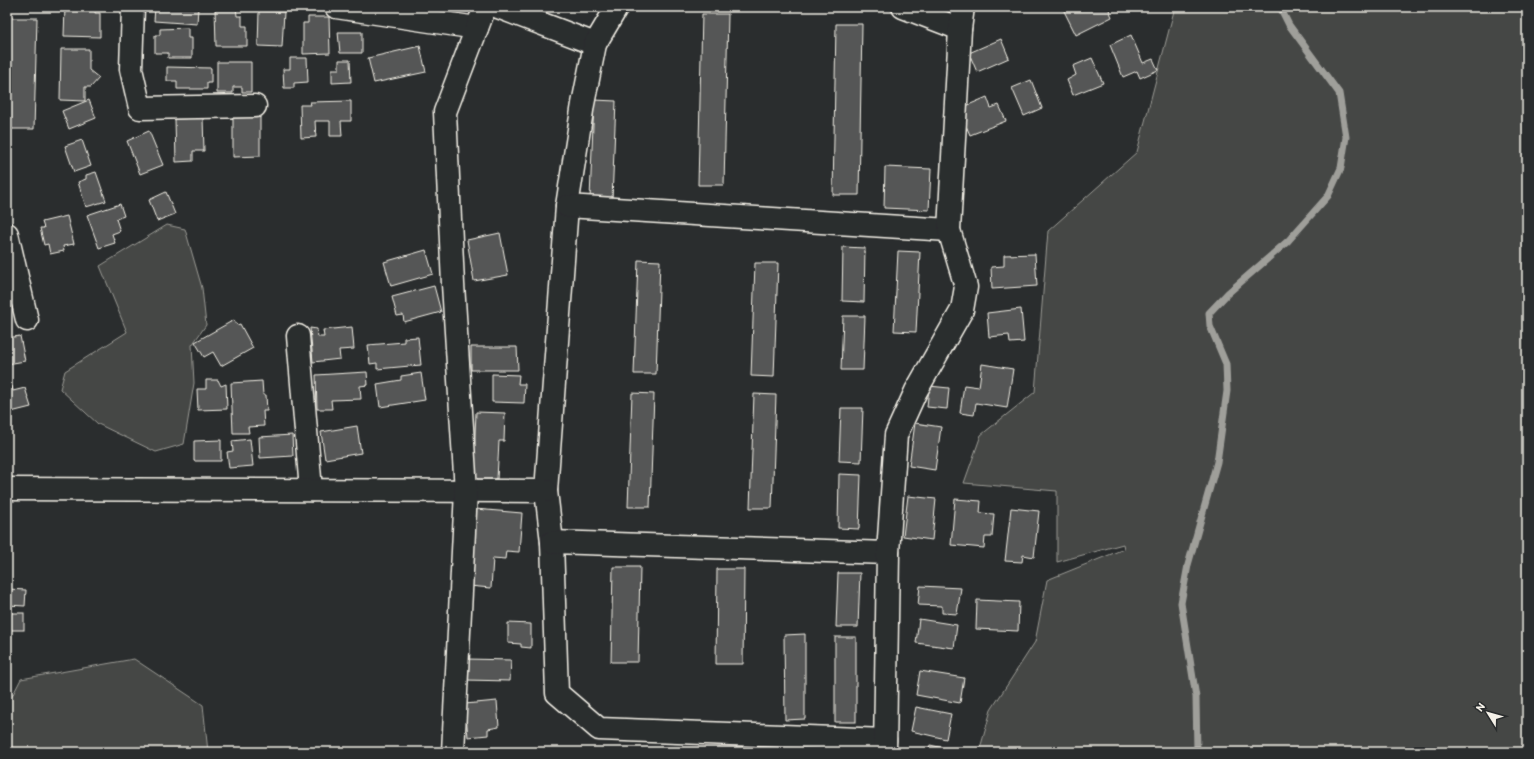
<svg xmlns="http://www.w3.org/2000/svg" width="1534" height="759" viewBox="0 0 1534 759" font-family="Itim,sans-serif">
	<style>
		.green { fill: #444645; stroke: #9c9c96 }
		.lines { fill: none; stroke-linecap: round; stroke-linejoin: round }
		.stream { stroke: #9f9f9a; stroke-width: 7 }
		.building { fill: #555756; stroke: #f4f1e8 }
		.minor-casing { stroke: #f4f1e8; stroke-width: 25 }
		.minor { stroke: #2a2d2e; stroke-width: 22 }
	</style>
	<rect width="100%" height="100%" fill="#2a2d2e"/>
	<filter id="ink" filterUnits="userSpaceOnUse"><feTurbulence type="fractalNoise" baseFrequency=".025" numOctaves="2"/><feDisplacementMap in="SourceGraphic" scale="8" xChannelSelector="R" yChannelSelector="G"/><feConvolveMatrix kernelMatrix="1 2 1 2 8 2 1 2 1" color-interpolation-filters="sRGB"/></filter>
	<g filter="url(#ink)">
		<!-- green -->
		<g class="green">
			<polygon points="1175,7 1527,7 1527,752 979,752 991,710 1035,642 1047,580 1124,549 1123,544 1057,562 1057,491 964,483 981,435 1035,392 1048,231 1137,152"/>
			<polygon points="167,225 185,229 202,288 206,325 192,345 194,383 184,444 156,452 98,424 60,389 65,371 127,332 100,266"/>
			<polygon points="134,659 203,705 208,752 7,752 7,706 21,679"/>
		</g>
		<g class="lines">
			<!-- stream -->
			<polyline class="stream" points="1197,752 1196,697 1181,603 1188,565 1217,462 1227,391 1226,364 1210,326 1209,313 1228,293 1288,241 1328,196 1341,168 1346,137 1339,93 1289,25 1280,7"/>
		</g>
		<!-- building -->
		<g class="building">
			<polygon points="65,7 95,7 95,13 100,13 100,37 64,36"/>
			<polygon points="155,7 198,7 197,24 154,21"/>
			<polygon points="236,7 237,16 242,16 242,26 247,26 247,46 216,46 215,8"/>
			<polygon points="1067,7 1108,7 1112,17 1076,35 1063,9"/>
			<polygon points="259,11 284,12 282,47 258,46"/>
			<polygon points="702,14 728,14 724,185 698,185"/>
			<polygon points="308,17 329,17 330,53 303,54 303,23 308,23"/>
			<polygon points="7,18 37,18 34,129 7,129"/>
			<polygon points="836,24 862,24 859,195 833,195"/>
			<polygon points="188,28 188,38 192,38 192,58 168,58 168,53 155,53 155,35 160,35 160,29"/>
			<polygon points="338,32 362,32 362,53 340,53"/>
			<polygon points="1131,35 1143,63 1153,59 1158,70 1140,78 1137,71 1123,77 1110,45"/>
			<polygon points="1001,39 1009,58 977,72 969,53"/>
			<polygon points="420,46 426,72 374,83 368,58"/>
			<polygon points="61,49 89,49 89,70 99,78 91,87 85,87 85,101 60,100"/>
			<polygon points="290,58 307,58 308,82 294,83 294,88 284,88 283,69 290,69"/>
			<polygon points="1092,58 1103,83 1073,95 1067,80 1076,75 1073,66"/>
			<polygon points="339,60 350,60 351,82 332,83 332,69 339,69"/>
			<polygon points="217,62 251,62 251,92 242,92 242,87 233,87 233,93 217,93"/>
			<polygon points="167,67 211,68 211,83 207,83 207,89 177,89 177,81 167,81"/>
			<polygon points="1031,80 1042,108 1024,116 1012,88"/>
			<polygon points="987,97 991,108 999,105 1006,121 970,135 959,109"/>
			<polygon points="89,100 96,118 69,129 62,111"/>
			<polygon points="594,100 616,101 612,200 590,199"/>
			<polygon points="351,101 351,121 341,121 342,136 330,136 330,121 315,121 316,137 301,138 300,105 311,105 310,102"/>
			<polygon points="260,117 260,156 233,157 233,118"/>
			<polygon points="203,118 204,151 193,151 193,161 176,162 175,119"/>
			<polygon points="149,131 163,165 140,174 127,141"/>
			<polygon points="82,140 91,166 74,172 65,146"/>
			<polygon points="885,167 931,169 929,210 884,208"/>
			<polygon points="96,172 106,201 86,207 78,182 86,179 86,175"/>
			<polygon points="166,192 175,214 157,221 149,200"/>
			<polygon points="120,204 124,216 116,219 120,231 112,234 115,243 99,248 87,215"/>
			<polygon points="67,216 74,244 63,246 64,251 50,254 48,244 44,245 40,228 44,228 42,222"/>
			<polygon points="500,233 508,275 474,281 467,240"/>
			<polygon points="843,247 865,248 864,302 842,301"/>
			<polygon points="426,250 433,274 391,286 384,262"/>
			<polygon points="898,251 920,252 916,332 894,331"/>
			<polygon points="1035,254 1037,286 992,289 991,267 1004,266 1004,255"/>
			<polygon points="638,260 660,261 656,374 634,374"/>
			<polygon points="755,263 778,263 774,377 751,376"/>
			<polygon points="434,286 441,312 404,322 403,315 397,316 392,297"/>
			<polygon points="1021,309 1024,342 1010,343 1009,335 989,337 987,313"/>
			<polygon points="843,316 865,316 863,370 841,370"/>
			<polygon points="234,320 237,325 240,324 253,348 221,366 213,352 204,357 195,342"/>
			<polygon points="352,327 354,349 339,350 340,359 313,362 310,328 317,329 318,337 324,337 323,330"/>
			<polygon points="20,336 25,361 7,364 7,338"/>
			<polygon points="418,337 421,365 377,369 377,363 370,364 368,345 404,342 404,338"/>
			<polygon points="471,347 517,347 518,370 471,370"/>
			<polygon points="982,364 1013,369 1007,408 976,403 974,415 960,413 964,385 979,387"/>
			<polygon points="367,372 368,385 360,386 361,399 331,400 332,409 317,409 316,375"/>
			<polygon points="421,373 425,400 380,407 377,384 401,380 401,376"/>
			<polygon points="492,374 519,375 518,384 525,384 524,403 492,402"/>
			<polygon points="206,380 218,380 221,386 226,384 227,409 198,410 197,389 206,389"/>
			<polygon points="262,381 263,395 266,395 267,411 263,411 264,426 248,427 249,433 233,433 231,383"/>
			<polygon points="12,386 13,391 25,388 31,407 7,413 7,387"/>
			<polygon points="929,386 949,388 947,409 927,407"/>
			<polygon points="632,393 654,394 650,507 628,507"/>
			<polygon points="754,394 776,395 772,508 750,508"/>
			<polygon points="841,408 863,408 861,462 839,461"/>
			<polygon points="476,412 505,413 504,441 499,441 497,479 473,479"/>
			<polygon points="915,423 941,427 935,470 909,466"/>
			<polygon points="357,426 361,453 325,459 321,432"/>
			<polygon points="292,435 293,456 260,458 259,437"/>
			<polygon points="250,439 253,466 229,468 227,452 233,451 232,441"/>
			<polygon points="221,440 221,461 194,461 194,441"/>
			<polygon points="839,474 861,475 859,529 838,528"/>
			<polygon points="908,496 936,499 932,540 903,536"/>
			<polygon points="955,499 981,501 980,513 994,514 992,537 985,537 984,548 951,545"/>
			<polygon points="1011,508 1039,511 1034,557 1023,555 1022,562 1005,561"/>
			<polygon points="475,509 522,513 519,552 506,551 505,559 493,558 491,588 469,586"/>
			<polygon points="613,567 640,567 638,662 611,662"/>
			<polygon points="717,569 744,569 743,664 716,664"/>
			<polygon points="838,573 860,573 858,627 836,627"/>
			<polygon points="920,586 961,588 957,614 942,613 942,606 918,605"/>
			<polygon points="7,589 26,590 25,606 7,605"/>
			<polygon points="977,600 1019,602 1018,631 976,629"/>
			<rect x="7" y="613" width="17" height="17"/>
			<polygon points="919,619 957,625 954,648 916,643"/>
			<polygon points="508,623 531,624 531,648 521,647 521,644 508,643"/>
			<polygon points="805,634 805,719 785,720 784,635"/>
			<rect x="835" y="637" width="21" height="85"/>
			<polygon points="467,659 511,660 510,681 466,680"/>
			<polygon points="920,671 964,678 960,703 916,695"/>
			<polygon points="497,701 499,727 488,729 488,735 468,737 465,704"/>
			<polygon points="916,707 951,714 946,739 911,731"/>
			<polygon points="930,745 948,749 948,752 928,752"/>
		</g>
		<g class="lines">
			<defs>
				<g id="minor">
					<polyline points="133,7 131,69 140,108 255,106"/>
					<polyline points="336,7 477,28"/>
					<polyline points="498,7 595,44"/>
					<polyline points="617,7 595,44 583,104 567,206 546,491 552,542 557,693 599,729 885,740"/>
					<polyline points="903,7 960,29"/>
					<polyline points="567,206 949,230"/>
					<polyline points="7,234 27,320"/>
					<polyline points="298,336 311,490"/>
					<polyline points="7,489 546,491"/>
					<polyline points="552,542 888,553"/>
					<polyline points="453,752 466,491 453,284 445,112 485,7"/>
					<polyline points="885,752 888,553 896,435 916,391 962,310 966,287 949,230 960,29 963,7"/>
				</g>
			</defs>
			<!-- minor casing -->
			<use href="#minor" class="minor-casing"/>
			<!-- minor -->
			<use href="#minor" class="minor"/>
		</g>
	</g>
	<!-- margin -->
	<rect width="1534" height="759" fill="none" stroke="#2a2d2e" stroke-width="24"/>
	<rect x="12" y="12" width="1510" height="735" fill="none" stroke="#f4f1e8" stroke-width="1.5" filter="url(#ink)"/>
	<!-- north arrow -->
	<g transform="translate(1488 713) rotate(307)" stroke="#2a2d2e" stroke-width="3" paint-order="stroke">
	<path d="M0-3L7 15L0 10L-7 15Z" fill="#f4f1e8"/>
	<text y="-6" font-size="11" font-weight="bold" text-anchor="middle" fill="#f4f1e8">N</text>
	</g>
</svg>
